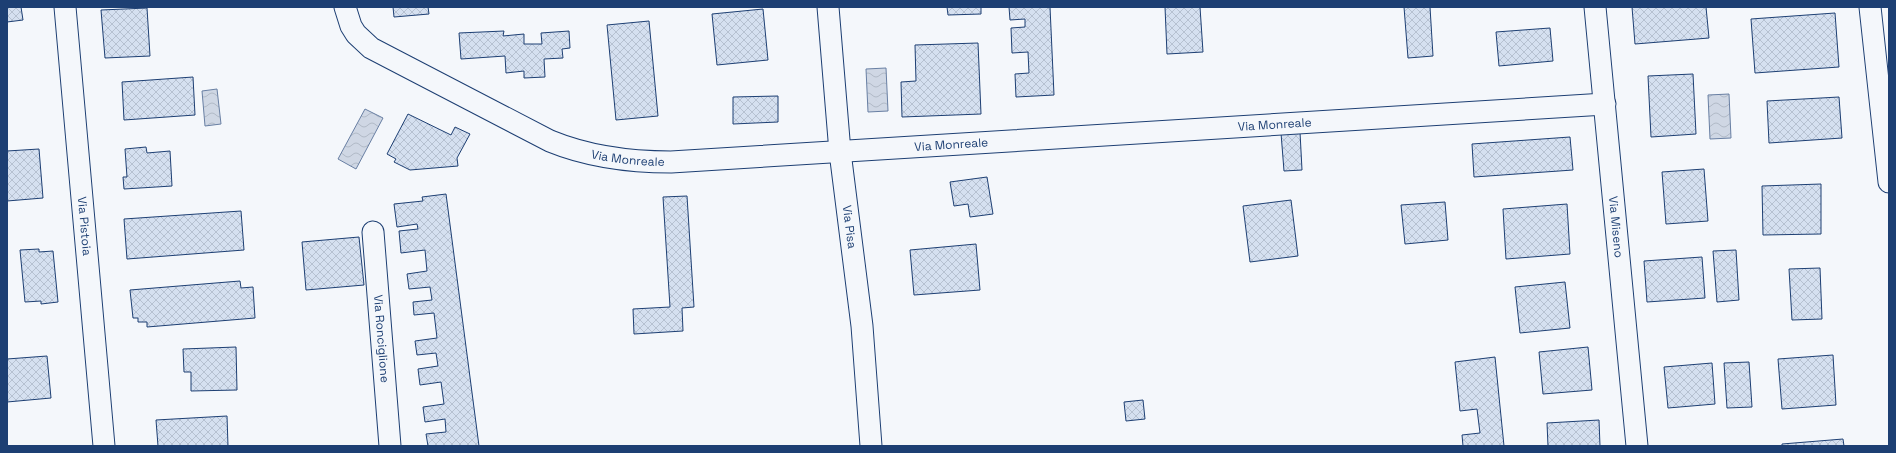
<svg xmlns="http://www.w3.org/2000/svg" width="1896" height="453" viewBox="0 0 1896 453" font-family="'Space Grotesk',sans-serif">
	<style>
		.water { fill: url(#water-waves); stroke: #687fa3 }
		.building { fill: url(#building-cross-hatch); stroke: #1d3f73 }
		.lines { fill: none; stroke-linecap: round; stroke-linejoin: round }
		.minor-casing { stroke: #1d3f73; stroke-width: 23 }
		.minor { stroke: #f4f7fb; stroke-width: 21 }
		.labels { text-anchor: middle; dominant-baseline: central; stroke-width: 3; stroke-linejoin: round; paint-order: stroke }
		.street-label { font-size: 12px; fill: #1d3f73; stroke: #f4f7fb }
	</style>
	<defs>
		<pattern id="water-waves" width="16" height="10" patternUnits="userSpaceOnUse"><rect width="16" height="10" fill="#cfd7e4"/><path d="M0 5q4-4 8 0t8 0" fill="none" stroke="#b1bac7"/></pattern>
		<pattern id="building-cross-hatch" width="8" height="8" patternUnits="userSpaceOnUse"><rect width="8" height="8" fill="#d5e0f0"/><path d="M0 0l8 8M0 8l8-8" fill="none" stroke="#b6c1d1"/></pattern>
	</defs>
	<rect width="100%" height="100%" fill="#f4f7fb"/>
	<!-- water -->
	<g class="water">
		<polygon points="886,68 888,111 868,112 866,69"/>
		<polygon points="217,89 221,124 205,126 202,91"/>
		<polygon points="1729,94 1731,138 1710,139 1708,95"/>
		<polygon points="365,109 383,118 356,169 338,159"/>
	</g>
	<!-- building -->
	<g class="building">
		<polygon points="7,7 22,7 21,7 23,20 7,22"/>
		<polygon points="393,7 428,7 429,14 394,17"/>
		<polygon points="947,7 981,7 981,14 948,15"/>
		<polygon points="1009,7 1050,7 1054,95 1016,97 1015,74 1029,73 1028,52 1012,53 1011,28 1025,27 1025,19 1010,20"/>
		<polygon points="1165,7 1200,7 1203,52 1167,54"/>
		<polygon points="1404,7 1430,7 1433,56 1408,58"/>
		<polygon points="1632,7 1706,7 1709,38 1635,44"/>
		<polygon points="147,8 150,56 105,58 101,10"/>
		<polygon points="763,9 768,60 717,65 712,14"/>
		<polygon points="1835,13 1839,67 1755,73 1751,19"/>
		<polygon points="649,21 658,116 616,120 607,25"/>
		<polygon points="1550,28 1553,61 1499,66 1496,32"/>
		<polygon points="504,31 503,36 524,34 524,44 542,44 541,33 569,31 570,48 562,49 563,58 544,59 545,77 524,78 524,71 506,73 505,56 461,59 459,33"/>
		<polygon points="978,43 981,114 902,117 901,82 916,81 915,45"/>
		<polygon points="1693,74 1696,134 1651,137 1648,76"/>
		<polygon points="193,77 195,115 124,120 122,82"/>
		<polygon points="778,96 778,122 733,124 733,97"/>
		<polygon points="1839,97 1842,138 1769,143 1767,101"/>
		<polygon points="408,114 451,135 455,127 470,134 457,158 458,166 410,170 394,162 396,159 387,154"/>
		<polygon points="1300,132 1302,170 1284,171 1281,133"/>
		<polygon points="1570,137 1573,170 1474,177 1472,144"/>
		<polygon points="146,147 147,153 170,151 172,186 124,189 123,177 127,177 125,149"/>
		<polygon points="39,149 43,198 7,201 7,151"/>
		<polygon points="1704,169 1708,221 1666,224 1662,172"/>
		<polygon points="987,177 993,214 970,217 968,204 954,206 950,182"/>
		<polygon points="1821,184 1821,234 1763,235 1762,186"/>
		<polygon points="446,194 479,446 428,446 426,434 446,432 445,419 425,422 423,407 444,404 441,382 420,385 418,369 438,366 436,353 417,355 415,341 437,338 434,313 414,315 413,302 432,300 430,287 409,289 407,274 427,271 425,250 401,253 399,231 418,229 417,224 397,227 394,204 423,201 422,197"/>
		<polygon points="687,196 694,307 682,308 683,331 634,334 633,309 670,307 663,197"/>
		<polygon points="1291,200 1298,256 1250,262 1243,206"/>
		<polygon points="1445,202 1448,240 1405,244 1401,205"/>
		<polygon points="1567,204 1570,254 1506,259 1503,209"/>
		<polygon points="241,211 244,250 127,259 124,219"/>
		<polygon points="359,237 364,285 306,290 302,242"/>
		<polygon points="976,244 980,290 914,295 910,250"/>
		<polygon points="39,249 39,252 53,251 58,302 41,304 41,301 25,302 20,250"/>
		<polygon points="1736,250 1739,300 1717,302 1713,251"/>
		<polygon points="1702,257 1705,298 1647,302 1644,261"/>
		<polygon points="1820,268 1822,319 1792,320 1789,269"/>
		<polygon points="240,281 241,288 253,287 255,318 147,327 147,322 138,322 138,318 133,318 130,290"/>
		<polygon points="1565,282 1570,328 1520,333 1515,287"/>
		<polygon points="236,347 237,390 191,391 191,372 184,372 183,349"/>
		<polygon points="1588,347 1592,390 1543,394 1539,352"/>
		<polygon points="1833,355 1836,405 1782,409 1778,359"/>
		<polygon points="47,356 51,398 7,402 7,359"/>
		<polygon points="1495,357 1504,446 1463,446 1462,435 1480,433 1477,409 1460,411 1455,362"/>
		<polygon points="1749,362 1752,407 1727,408 1724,363"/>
		<polygon points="1712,363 1715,404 1668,408 1664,367"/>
		<polygon points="1143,400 1145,419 1126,421 1124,402"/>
		<polygon points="227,416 228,446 158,446 156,420"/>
		<polygon points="1599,420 1600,446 1548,446 1547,423"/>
		<polygon points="1843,439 1844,446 1782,446 1782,444"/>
	</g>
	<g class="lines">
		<defs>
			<g id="minor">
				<path id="s1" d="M 65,7 L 104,446"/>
				<path id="s2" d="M 345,7 L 351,26 L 356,34 L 371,48 L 550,141 C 589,157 629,162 671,162 L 1605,104"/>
				<path id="s3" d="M 828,7 L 840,152 L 862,326 L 871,446"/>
				<path id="s4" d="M 1595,7 L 1637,446"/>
				<polyline points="1870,7 1889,182"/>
				<path id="s5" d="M 373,232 L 390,446"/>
			</g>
		</defs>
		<!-- minor casing -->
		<use href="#minor" class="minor-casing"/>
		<!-- minor -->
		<use href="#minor" class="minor"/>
	</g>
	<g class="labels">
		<!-- street labels -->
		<g class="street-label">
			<text stroke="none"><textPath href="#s2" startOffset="980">Via Monreale</textPath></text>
			<text stroke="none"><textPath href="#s2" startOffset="656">Via Monreale</textPath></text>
			<text stroke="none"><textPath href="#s2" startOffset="332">Via Monreale</textPath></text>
			<text stroke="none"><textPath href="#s4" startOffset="221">Via Miseno</textPath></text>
			<text stroke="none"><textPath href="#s1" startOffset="220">Via Pistoia</textPath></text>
			<text stroke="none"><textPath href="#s3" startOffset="221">Via Pisa</textPath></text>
			<text stroke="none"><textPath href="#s5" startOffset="107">Via Ronciglione</textPath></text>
		</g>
	</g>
	<!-- border -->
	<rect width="1896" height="453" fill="none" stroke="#1d3f73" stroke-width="16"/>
</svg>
